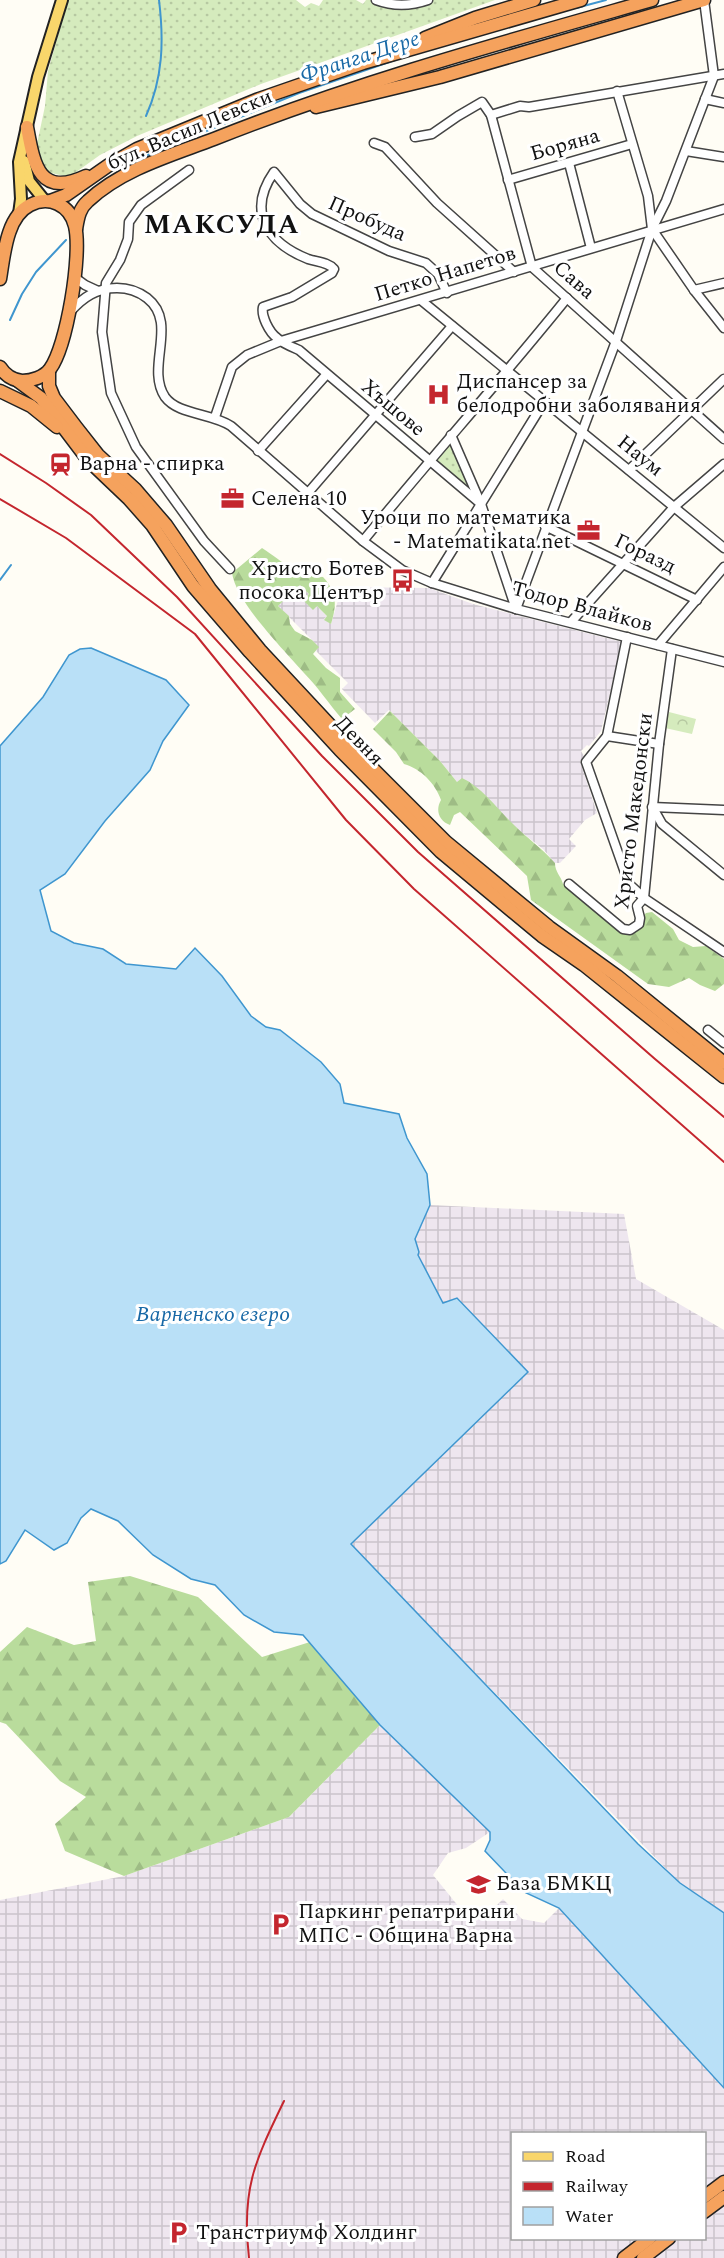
<svg xmlns="http://www.w3.org/2000/svg" width="724" height="2258" viewBox="0 0 724 2258" font-family="Spectral,serif">
	<style>
		.industrial { fill: url(#industrial-grid); fill-rule: evenodd }
		.grass { fill: url(#grass-dots) }
		.forest { fill: url(#forest-firs) }
		.park { fill: url(#park-crowns) }
		.water { fill: #b9e0f7; stroke: #3f96cf; stroke-width: 1.5 }
		.lines { fill: none; stroke-linecap: round; stroke-linejoin: round }
		.stream { stroke: #3f96cf; stroke-width: 2 }
		.minor-casing { stroke: #444; stroke-width: 11 }
		.major-casing { stroke: #222; stroke-width: 14 }
		.highway-casing { stroke: #222; stroke-width: 15 }
		.minor { stroke: #fff; stroke-width: 8 }
		.major { stroke: #f9d66b; stroke-width: 10 }
		.highway { stroke: #f5a25d; stroke-width: 12 }
		.rail { stroke: #c4262e; stroke-width: 2 }
		.labels { text-anchor: middle; dominant-baseline: central; stroke-width: 6; stroke-linejoin: round; paint-order: stroke }
		.street-label { font-size: 21px; fill: #111; stroke: #fff }
		.poi-label { font-size: 21px; fill: #111; stroke: #fff; text-anchor: start }
		.water-label { font-size: 22px; font-style: italic; fill: #1768a6; stroke: #fff }
		.district-label { font-size: 27px; font-weight: bold; letter-spacing: 1.5px; fill: #111; stroke: #fff }
	</style>
	<defs>
		<pattern id="industrial-grid" width="8" height="8" patternUnits="userSpaceOnUse" patternTransform="scale(1.5)"><rect width="8" height="8" fill="#eee6ef"/><path d="M0 4h8M4 0v8" fill="none" stroke="#cbc4cc"/></pattern>
		<pattern id="grass-dots" width="8" height="8" patternUnits="userSpaceOnUse" patternTransform="scale(1.5)"><rect width="8" height="8" fill="#d5ebbd"/><path d="M2 2h.1M6 6h.1" fill="none" stroke="#b6c8a1" stroke-width="1.8" stroke-linecap="round"/></pattern>
		<pattern id="forest-firs" width="22" height="20" patternUnits="userSpaceOnUse" patternTransform="scale(1.5)"><rect width="22" height="20" fill="#b9dc9c"/><path d="M5 1l3.5 6h-7zM16 11l3.5 6h-7z" fill="#9ebc85"/></pattern>
		<pattern id="park-crowns" width="20" height="18" patternUnits="userSpaceOnUse" patternTransform="scale(1.5)"><rect width="20" height="18" fill="#d5ebbd"/><path d="M2 6a3 3 0 1 1 6 0M12 15a3 3 0 1 1 6 0" fill="none" stroke="#b6c8a1"/></pattern>
	</defs>
	<rect width="100%" height="100%" fill="#fffdf5"/>
	<!-- industrial -->
	<g class="industrial">
		<polygon points="300,584 309,594 304,599 317,606 327,616 324,619 331,624 342,587 429,588 473,604 622,642 601,731 589,746 587,745 581,751 584,756 580,761 597,813 585,820 569,839 576,846 560,863 555,863 543,849 457,782 440,761 389,710 375,723 342,689 348,683 316,651 318,647 312,640 278,606"/>
		<polygon points="430,1205 624,1214 636,1279 724,1330 724,1913 680,1883 350,1544 527,1372 457,1298 443,1303 418,1254 415,1239"/>
		<path d="M 380,1725 L 490,1832 L 466,1848 L 448,1853 L 433,1875 L 459,1907 L 493,1909 L 503,1899 L 522,1919 L 544,1923 L 559,1908 L 724,2088 L 724,2258 L 0,2258 L 0,1900 L 124,1876 L 289,1817 ZM 512,2134 L 704,2134 L 704,2238 L 512,2238 Z"/>
	</g>
	<!-- grass -->
	<g class="grass">
		<polygon points="68,0 296,0 305,7 311,3 319,6 323,0 356,0 363,4 366,0 376,0 389,4 428,0 495,0 261,84 137,136 100,155 72,175 64,176 47,172 39,158 37,144 45,106 48,71"/>
		<polygon points="451,435 481,504 429,462"/>
	</g>
	<!-- forest -->
	<g class="forest">
		<path d="M 262,548 C 285,563 294,575 323,577 C 337,592 337,605 331,624 L 324,620 L 327,616 L 317,606 L 313,610 L 303,600 L 309,594 L 300,585 L 278,606 L 289,616 L 290,624 L 295,631 L 312,640 L 319,647 L 313,654 L 326,668 L 340,678 L 340,692 L 355,709 L 342,719 C 329,704 318,687 304,673 C 284,650 236,602 232,573 Z"/>
		<path d="M 390,711 L 440,761 L 457,782 L 462,778 C 482,787 498,810 514,825 C 527,838 543,849 555,863 C 555,872 561,876 563,884 L 609,921 C 618,935 629,936 642,926 L 642,917 L 646,913 L 652,912 L 673,929 L 679,940 L 693,947 L 706,946 L 724,959 L 724,984 L 715,991 L 700,985 L 689,978 L 669,987 L 648,984 L 531,900 L 527,876 L 460,812 L 454,815 L 450,825 C 439,821 435,810 441,800 C 435,783 421,769 404,764 L 396,752 L 373,729 Z"/>
		<polygon points="130,1576 198,1597 262,1657 310,1642 380,1725 289,1817 124,1876 65,1851 55,1824 86,1797 60,1781 6,1724 0,1722 0,1652 27,1627 74,1645 96,1641 88,1582"/>
	</g>
	<!-- park -->
	<polygon class="park" points="669,712 696,719 692,734 665,728"/>
	<!-- water -->
	<polygon class="water" points="91,648 166,680 189,705 163,741 150,770 105,821 65,874 40,890 51,931 74,943 103,949 126,964 176,969 195,948 222,976 251,1016 266,1027 280,1030 321,1062 340,1084 344,1103 399,1114 407,1138 427,1174 430,1205 415,1239 419,1252 418,1255 443,1303 457,1298 528,1372 351,1544 638,1844 680,1883 724,1913 724,2088 559,1908 524,1892 485,1851 490,1840 490,1832 380,1725 303,1635 274,1632 244,1615 215,1585 191,1579 153,1555 118,1521 91,1509 81,1518 67,1543 54,1550 25,1530 6,1561 0,1564 0,746 43,697 69,655 80,649"/>
	<g class="lines">
		<!-- stream -->
		<g class="stream">
			<polyline points="576,8 606,0"/>
			<path d="M 146,116 C 163,78 164,41 159,0"/>
			<polyline points="131,162 299,93 395,60"/>
			<polyline points="10,320 22,294 36,272 66,240"/>
			<polyline points="0,580 11,565"/>
		</g>
		<defs>
			<g id="minor">
				<path d="M 376,0 C 392,6 411,6 428,0"/>
				<polyline points="617,91 648,196 652,229 694,290 724,328"/>
				<polyline points="705,99 724,103"/>
				<polyline points="491,115 520,106 529,107 724,74"/>
				<polyline points="415,137 432,134 458,116 482,102 491,115 532,267 724,439"/>
				<polyline points="374,143 385,147 437,203 514,272"/>
				<polyline points="686,151 724,157"/>
				<polyline points="569,163 591,248"/>
				<polyline points="189,170 141,205 129,222 128,239 120,260 106,283 102,332 111,393 136,447 204,541 230,569"/>
				<polyline points="508,180 632,144"/>
				<polyline points="74,277 85,285 98,291"/>
				<polyline points="694,290 724,283"/>
				<path d="M 447,293 L 438,274 L 426,263 L 389,251 L 312,214 L 300,204 L 274,172 C 246,212 268,243 308,259 C 317,262 328,262 334,269 L 332,273 L 292,297 L 263,307 C 261,316 269,332 277,338 C 282,343 292,347 299,350 L 481,504"/>
				<polyline points="422,301 724,548"/>
				<path d="M 70,312 C 83,297 97,288 117,288 C 128,288 139,292 147,298 C 179,323 145,367 165,397 C 178,415 212,413 231,426 L 363,541 L 402,570 L 432,583 L 516,609 L 724,662"/>
				<polyline points="215,417 232,367 247,355 281,341 724,209"/>
				<polyline points="451,435 481,504 516,609"/>
				<polyline points="258,451 326,375"/>
				<polyline points="629,470 724,379"/>
				<polyline points="307,494 452,326"/>
				<polyline points="545,526 697,600"/>
				<path d="M 363,541 C 430,459 501,380 567,298"/>
				<polyline points="432,583 544,402"/>
				<polyline points="516,609 616,341 652,229 666,201 714,76 704,0"/>
				<polyline points="571,622 674,507 724,464"/>
				<polyline points="627,637 607,736 586,762 629,884 644,898 724,952"/>
				<polyline points="658,645 724,567"/>
				<polyline points="607,736 659,744"/>
				<polyline points="652,807 724,810"/>
				<polyline points="653,808 662,824 724,875"/>
				<polyline points="569,884 623,929 630,930 639,924 640,918 637,906 644,898 659,744 672,649"/>
				<polyline points="708,1030 724,1043"/>
			</g>
			<g id="major">
				<polyline points="24,161 29,181 45,201"/>
				<polyline points="19,214 21,199 19,162 38,77 62,0"/>
			</g>
			<g id="highway">
				<polyline points="425,38 475,18 534,0"/>
				<polyline points="316,107 440,77 704,0"/>
				<path d="M 27,127 C 34,165 39,198 86,176"/>
				<polyline points="50,201 66,195 109,165 137,149 259,99 363,63 581,0"/>
				<path d="M 76,229 C 78,218 79,209 88,201 C 122,169 172,155 214,139 C 357,82 504,42 652,0"/>
				<path d="M 0,279 C 4,256 6,217 30,205 C 49,195 70,205 75,226 C 82,254 67,346 50,369 C 44,377 32,381 22,381 C 12,380 5,375 0,367"/>
				<polyline points="49,371 49,386 54,398 76,427 98,455 135,489 166,525 210,589 260,650 342,738 446,842 549,927 617,976 724,1063"/>
				<polyline points="18,381 41,398 88,460 129,499 152,525 193,586 250,652 340,750 441,852 542,936 584,965 724,1077"/>
				<polyline points="0,391 31,406 57,427"/>
				<polyline points="704,2197 724,2182"/>
				<polyline points="704,2212 724,2197"/>
				<polyline points="624,2258 650,2238"/>
				<polyline points="643,2258 669,2238"/>
			</g>
		</defs>
		<!-- minor casing -->
		<use href="#minor" class="minor-casing"/>
		<!-- major casing -->
		<use href="#major" class="major-casing"/>
		<!-- highway casing -->
		<use href="#highway" class="highway-casing"/>
		<!-- minor -->
		<use href="#minor" class="minor"/>
		<!-- major -->
		<use href="#major" class="major"/>
		<!-- highway -->
		<use href="#highway" class="highway"/>
		<!-- rail -->
		<g class="rail">
			<polyline points="0,454 46,483 91,515 177,597 322,756 418,852 655,1059 724,1117"/>
			<polyline points="0,499 66,538 195,634 346,820 414,889 724,1162"/>
			<path d="M 249,2258 C 241,2189 255,2161 284,2101"/>
		</g>
	</g>
	<!-- icons -->
	<defs>
		<symbol id="hospital-bare" viewBox="-9 -9 18 18"><path d="M-5-5h3v3.5h4V-5h3V5h-3V1.5h-4V5h-3Z" fill="#c4262e" stroke="#fff" stroke-width="2.5" paint-order="stroke"/></symbol>
		<symbol id="station-bare" viewBox="-9 -9 18 18"><path d="M-3-6H3Q5-6 5-4V2Q5 4 3 4L4.5 6H3L1.5 4h-3L-3 6H-4.5L-3 4Q-5 4-5 2V-4Q-5-6-3-6ZM-3.5-4v3h7v-3ZM-3.5 1v1.5H-2V1ZM2 1v1.5H3.5V1Z" fill="#c4262e" stroke="#fff" stroke-width="2.5" paint-order="stroke"/></symbol>
		<symbol id="office-bare" viewBox="-9 -9 18 18"><path d="M-6-3h4V-5.5h4V-3h4V5H-6ZM-1-4.5V-3h2v-1.5ZM-6 0V1H6V0Z" fill="#c4262e" stroke="#fff" stroke-width="2.5" paint-order="stroke"/></symbol>
		<symbol id="bus-bare" viewBox="-9 -9 18 18"><path d="M-5-6H5V4H4V6H2V4H-2V6H-4V4H-5ZM-3.5-4V0h7V-4ZM-3.5 1.2v1.5H-2V1.2ZM2 1.2v1.5H3.5V1.2Z" fill="#c4262e" stroke="#fff" stroke-width="2.5" paint-order="stroke"/></symbol>
		<symbol id="university-bare" viewBox="-9 -9 18 18"><path d="M0-5L7-2L0 1L-7-2ZM-4 1L0 2.5L4 1V4Q0 6-4 4Z" fill="#c4262e" stroke="#fff" stroke-width="2.5" paint-order="stroke"/></symbol>
		<symbol id="parking-bare" viewBox="-9 -9 18 18"><path d="M-3.5-5.5H1a3.5 3.5 0 0 1 0 7H-1V5.5H-3.5ZM-1-3.4V-.6H.8a1.4 1.4 0 0 0 0-2.8Z" fill="#c4262e" stroke="#fff" stroke-width="2.5" paint-order="stroke"/></symbol>
	</defs>
	<g fill-rule="evenodd">
		<use href="#hospital-bare" x="422" y="378" width="33" height="33"/>
		<use href="#station-bare" x="44" y="448" width="33" height="33"/>
		<use href="#office-bare" x="216" y="482" width="33" height="33"/>
		<use href="#office-bare" x="572" y="514" width="33" height="33"/>
		<use href="#bus-bare" x="386" y="564" width="33" height="33"/>
		<use href="#university-bare" x="462" y="1868" width="33" height="33"/>
		<use href="#parking-bare" x="264" y="1908" width="33" height="33"/>
		<use href="#parking-bare" x="162" y="2216" width="33" height="33"/>
	</g>
	<g class="labels">
		<!-- street labels -->
		<g class="street-label">
			<text transform="translate(190 130) rotate(-23)">бул. Васил Левски</text>
			<text transform="translate(565 145) rotate(-16)">Боряна</text>
			<text transform="translate(367 219) rotate(24)">Прoбудa</text>
			<text transform="translate(445 274) rotate(-17)">Петко Напетов</text>
			<text transform="translate(574 280) rotate(41)">Сава</text>
			<text transform="translate(393 408) rotate(40)">Хъшове</text>
			<text transform="translate(640 456) rotate(39)">Наум</text>
			<text transform="translate(645 554) rotate(26)">Горазд</text>
			<text transform="translate(582 607) rotate(15)">Тодор Влайков</text>
			<text transform="translate(359 741) rotate(46)">Девня</text>
			<text transform="translate(634 811) rotate(-83)">Христо Македонски</text>
		</g>
		<!-- poi labels -->
		<g class="poi-label">
			<text x="457" y="382">Диспансер за<tspan x="457" dy="24">белодробни заболявания</tspan></text>
			<text x="79" y="464">Варна - спирка</text>
			<text x="251" y="499">Селена 10</text>
			<text x="571" y="518" text-anchor="end">Уроци по математика<tspan x="571" dy="24">- Matematikata.net</tspan></text>
			<text x="384" y="569" text-anchor="end">Христо Ботев<tspan x="384" dy="24">посока Център</tspan></text>
			<text x="496" y="1884">База БМКЦ</text>
			<text x="298" y="1912">Паркинг репатрирани<tspan x="298" dy="24">МПС - Община Варна</tspan></text>
			<text x="196" y="2233">Транстриумф Холдинг</text>
		</g>
		<!-- water labels -->
		<g class="water-label">
			<text transform="translate(360 57) rotate(-18)">Франга Дере</text>
			<text x="213" y="1314">Варненско езеро</text>
		</g>
		<!-- district labels -->
		<g class="district-label">
			<text x="222" y="225">МАКСУДА</text>
		</g>
	</g>
	<!-- legend -->
	<rect x="511" y="2132" width="195" height="108" fill="#ffffff" stroke="#a0a0a0" stroke-width="1.5"/>
	<rect x="523" y="2152" width="30" height="9" fill="#f9d66b" stroke="#a0a0a0" stroke-width="1.5"/>
	<text x="565" y="2162" font-size="18" fill="#111111">Road</text>
	<rect x="523" y="2182" width="30" height="9" fill="#c4262e" stroke="#a0a0a0" stroke-width="1.5"/>
	<text x="565" y="2192" font-size="18" fill="#111111">Railway</text>
	<rect x="523" y="2207" width="30" height="18" fill="#b9e0f7" stroke="#a0a0a0" stroke-width="1.5"/>
	<text x="565" y="2222" font-size="18" fill="#111111">Water</text>
</svg>
